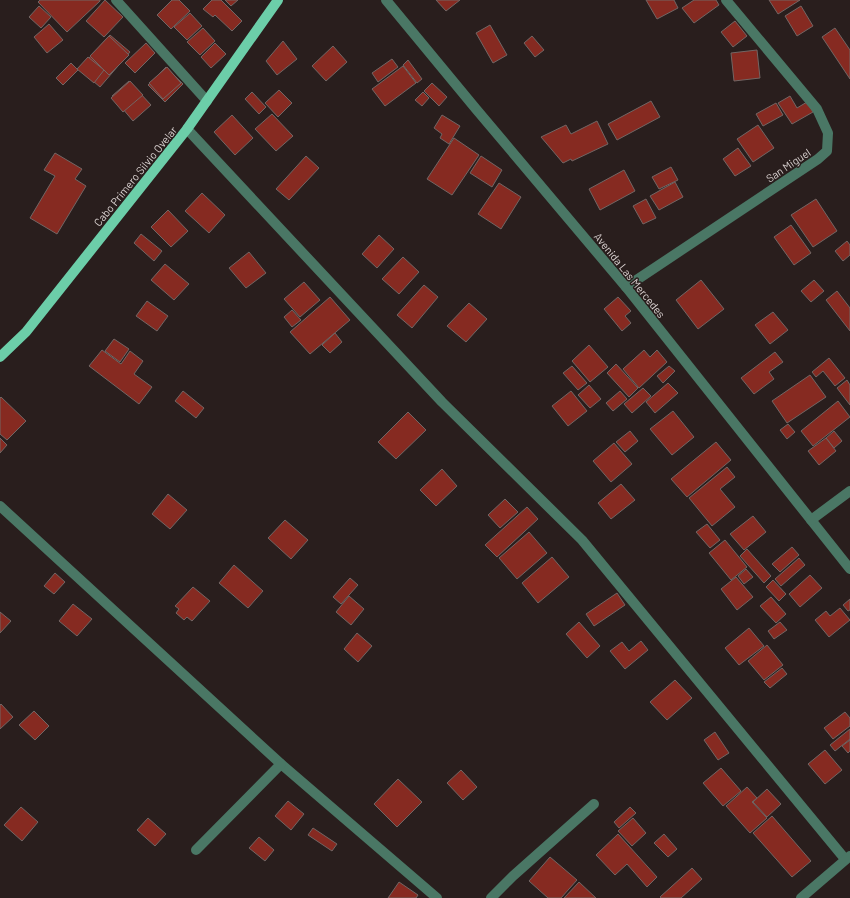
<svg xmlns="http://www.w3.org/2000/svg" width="850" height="898" viewBox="0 0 850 898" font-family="Barlow,sans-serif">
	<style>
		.building { fill: #862a21; stroke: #726664 }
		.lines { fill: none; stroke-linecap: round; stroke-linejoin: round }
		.minor { stroke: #4a7765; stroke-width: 10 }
		.major { stroke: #6ccea9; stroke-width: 10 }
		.labels { text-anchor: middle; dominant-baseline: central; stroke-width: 3; stroke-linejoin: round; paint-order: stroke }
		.street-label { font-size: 11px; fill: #d8d0cf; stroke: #291e1d }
	</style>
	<rect width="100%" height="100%" fill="#291e1d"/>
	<!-- building -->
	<g class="building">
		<polygon points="40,0 100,0 100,1 67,32 38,2"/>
		<polygon points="105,0 123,17 104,37 86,21"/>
		<polygon points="172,0 179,0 190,11 171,29 157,15"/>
		<polygon points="212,0 221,0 242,21 232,31 215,15 213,17 203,9"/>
		<polygon points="225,0 238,0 231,6"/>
		<polygon points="436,0 460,0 446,11"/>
		<polygon points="646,0 674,0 678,8 657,19"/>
		<polygon points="694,0 716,0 719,5 694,23 682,8"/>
		<polygon points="769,0 800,0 778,14"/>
		<polygon points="39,6 51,17 41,28 29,17"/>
		<polygon points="801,6 813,26 797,36 785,16"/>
		<polygon points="190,13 202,26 187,40 174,27"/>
		<polygon points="735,21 747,36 733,47 721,32"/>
		<polygon points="49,24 63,40 47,53 34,37"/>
		<polygon points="490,25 507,55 493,63 476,33"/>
		<polygon points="203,28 215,41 200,55 187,42"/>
		<polygon points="835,28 850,50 850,79 822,37"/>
		<polygon points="110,35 130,52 100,87 79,69"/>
		<polygon points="109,36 129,55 109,75 90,56"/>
		<polygon points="532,36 544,50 535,57 524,43"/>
		<polygon points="283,41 297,59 277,75 266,61"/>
		<polygon points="146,43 155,53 135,73 125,63"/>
		<polygon points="215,43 226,54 211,68 201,57"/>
		<polygon points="333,46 347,62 326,81 312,66"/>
		<polygon points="757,50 760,78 734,81 731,53"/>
		<polygon points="88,57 104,70 94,83 77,69"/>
		<polygon points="392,59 398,67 378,82 372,73"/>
		<polygon points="408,60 422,79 417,83 403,65"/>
		<polygon points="71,63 78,70 63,85 56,78"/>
		<polygon points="403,66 416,83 385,106 372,89"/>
		<polygon points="166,67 183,84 165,102 148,85"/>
		<polygon points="167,67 181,83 163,99 149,83"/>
		<polygon points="129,81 151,105 133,121 112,96"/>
		<polygon points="130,81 143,95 123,112 111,98"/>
		<polygon points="432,83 447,97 439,106 424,91"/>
		<polygon points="279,90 292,103 278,117 265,103"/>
		<polygon points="252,92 266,107 259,114 245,99"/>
		<polygon points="423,92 429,98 422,106 415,100"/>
		<polygon points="790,96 797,108 807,102 813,112 792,124 778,103"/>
		<polygon points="651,101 660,117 617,140 608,124"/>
		<polygon points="776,103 783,115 763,126 756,114"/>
		<polygon points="272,114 293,136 276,151 255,129"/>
		<polygon points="232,115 253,138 235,155 214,132"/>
		<polygon points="442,115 460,126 449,144 440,138 442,134 434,128"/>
		<polygon points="597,121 608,144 572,161 571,159 563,163 541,137 566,125 571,134"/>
		<polygon points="758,125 774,148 753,162 737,139"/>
		<polygon points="454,138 479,155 452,195 427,179"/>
		<polygon points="738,148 751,166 735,176 723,159"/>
		<polygon points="55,153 82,169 75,179 86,186 57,234 30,218 55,176 44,170"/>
		<polygon points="306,156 319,168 289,200 276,189"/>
		<polygon points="481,156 502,170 492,187 470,173"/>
		<polygon points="671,167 678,180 659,189 652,177"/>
		<polygon points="624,170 635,191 600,210 589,189"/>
		<polygon points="675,182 683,197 659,210 650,196"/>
		<polygon points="499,183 521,197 501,229 478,214"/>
		<polygon points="202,193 225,215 209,233 185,211"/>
		<polygon points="646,199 656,218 643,224 633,206"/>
		<polygon points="816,199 837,231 813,247 791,215"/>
		<polygon points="168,210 188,231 171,247 151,227"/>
		<polygon points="791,225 811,253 794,265 774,237"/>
		<polygon points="141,234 162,251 154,261 134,243"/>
		<polygon points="379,235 394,249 377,268 362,254"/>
		<polygon points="847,241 850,245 850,255 843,261 835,251"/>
		<polygon points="249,252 266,273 246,288 229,268"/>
		<polygon points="403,257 419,272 399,294 382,279"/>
		<polygon points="165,264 189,284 174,300 151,280"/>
		<polygon points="701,280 724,309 698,329 676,300"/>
		<polygon points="814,280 824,291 811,302 801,291"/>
		<polygon points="304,282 320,300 300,317 284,299"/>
		<polygon points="424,285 438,297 412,328 397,315"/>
		<polygon points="837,291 850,308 850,331 826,300"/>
		<polygon points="330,297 350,320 310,354 290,332"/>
		<polygon points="618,297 631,311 625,316 631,323 622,331 604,309"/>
		<polygon points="147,301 168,316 157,331 136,316"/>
		<polygon points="469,303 487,319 466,342 447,326"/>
		<polygon points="292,310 301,320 292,327 284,317"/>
		<polygon points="773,312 788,330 770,344 755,325"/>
		<polygon points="335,333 342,342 330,353 322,345"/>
		<polygon points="114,339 129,349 120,362 105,351"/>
		<polygon points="589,345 608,367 590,382 572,361"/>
		<polygon points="102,350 121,364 130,351 143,361 134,374 152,387 139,404 89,366"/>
		<polygon points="644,350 650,357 657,350 667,362 639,388 623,369"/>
		<polygon points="775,352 783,362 769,372 774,379 754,394 741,378"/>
		<polygon points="829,358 845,378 835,386 823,371 816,377 812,372"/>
		<polygon points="616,364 638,388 629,397 607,373"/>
		<polygon points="572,366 587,383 578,390 563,373"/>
		<polygon points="669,366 675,371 663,383 657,376"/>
		<polygon points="810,375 826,397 787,423 772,401"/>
		<polygon points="847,380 850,385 850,405 837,388"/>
		<polygon points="668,383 678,393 655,413 646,402"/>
		<polygon points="589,385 601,399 590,408 578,395"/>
		<polygon points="643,388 651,396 632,413 624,404"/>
		<polygon points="183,391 204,408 196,418 175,401"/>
		<polygon points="571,391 587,411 568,426 552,406"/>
		<polygon points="620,391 627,399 613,411 606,403"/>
		<polygon points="1,397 26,421 7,440 0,434 0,398"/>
		<polygon points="838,401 850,417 813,446 801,431"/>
		<polygon points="673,411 694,437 672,455 650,429"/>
		<polygon points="408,412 426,430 396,459 378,442"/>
		<polygon points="788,424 795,432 787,439 780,430"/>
		<polygon points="630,431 638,441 625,452 616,442"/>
		<polygon points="834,431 842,441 834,448 826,438"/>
		<polygon points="0,438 7,445 0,453"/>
		<polygon points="826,438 836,451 819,465 808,451"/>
		<polygon points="716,442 731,460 687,497 671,479"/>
		<polygon points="614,443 632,464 611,482 593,461"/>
		<polygon points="727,467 735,477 720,489 735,507 712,526 689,498"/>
		<polygon points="442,469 457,486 436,506 420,490"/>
		<polygon points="621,484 635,500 611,519 598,503"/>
		<polygon points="168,494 187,510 170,529 152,514"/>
		<polygon points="505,499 518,512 500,528 488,515"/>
		<polygon points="527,507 538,519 497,557 485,545"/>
		<polygon points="753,516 766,532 744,550 730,534"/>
		<polygon points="285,520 308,540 291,559 268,538"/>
		<polygon points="707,524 720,540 710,548 696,532"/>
		<polygon points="529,532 547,553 517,579 499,558"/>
		<polygon points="725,540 747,567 731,580 709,553"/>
		<polygon points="792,547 799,555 780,572 772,564"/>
		<polygon points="747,549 771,576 764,583 740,556"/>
		<polygon points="552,557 569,577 538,603 522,583"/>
		<polygon points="799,558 805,565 781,586 775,579"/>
		<polygon points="234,565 263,591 248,608 219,583"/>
		<polygon points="746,569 753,577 744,584 738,576"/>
		<polygon points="55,573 65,582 54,594 44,586"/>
		<polygon points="810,575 822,588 800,607 789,594"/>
		<polygon points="736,577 753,597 737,610 721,589"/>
		<polygon points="350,578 358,585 341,604 333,597"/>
		<polygon points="773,580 786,594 779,601 766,587"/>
		<polygon points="193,587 210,601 192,621 187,617 184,620 176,613 179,609 175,606"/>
		<polygon points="617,593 625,605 594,626 586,614"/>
		<polygon points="349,596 364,609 351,625 336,612"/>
		<polygon points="771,597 786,614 776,623 760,606"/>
		<polygon points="850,599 850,610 848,611 843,605"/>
		<polygon points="73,604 92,619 77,636 59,621"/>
		<polygon points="840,608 850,620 829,637 815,620 826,611 830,616"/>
		<polygon points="0,612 11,621 0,633"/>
		<polygon points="579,622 600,646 587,658 566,634"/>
		<polygon points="780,622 787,630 774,639 768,631"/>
		<polygon points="749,628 764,646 739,665 725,648"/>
		<polygon points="357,633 372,646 358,662 344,649"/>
		<polygon points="641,641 648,650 625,669 610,651 622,642 629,651"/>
		<polygon points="767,645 783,665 764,680 748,661"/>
		<polygon points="782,668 787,674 770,688 764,682"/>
		<polygon points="675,680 692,698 667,720 650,702"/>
		<polygon points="1,704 13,717 0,729 0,705"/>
		<polygon points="34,711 49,726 35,740 19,725"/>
		<polygon points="845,712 850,718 850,726 833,739 824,728"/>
		<polygon points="850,729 850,739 835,751 830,745"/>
		<polygon points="715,732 729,753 718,760 704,740"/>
		<polygon points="850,740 850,751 848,753 842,746"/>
		<polygon points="825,750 842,770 825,784 808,764"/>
		<polygon points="721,768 741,791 723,806 703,783"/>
		<polygon points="461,770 477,787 463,800 447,783"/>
		<polygon points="398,779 422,802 397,827 374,804"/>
		<polygon points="747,787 757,798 752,802 767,818 750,833 726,806"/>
		<polygon points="767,789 781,804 767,817 753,802"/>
		<polygon points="288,801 304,814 291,830 275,816"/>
		<polygon points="21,807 38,822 22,841 4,825"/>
		<polygon points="630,807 636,813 619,828 614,822"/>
		<polygon points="772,816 811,861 792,877 753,833"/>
		<polygon points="148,818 166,834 155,846 137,830"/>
		<polygon points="633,818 646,833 632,846 618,831"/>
		<polygon points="313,828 337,844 332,851 308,835"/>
		<polygon points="618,834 657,877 647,887 627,864 615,875 596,855"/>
		<polygon points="664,834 677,849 668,857 654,843"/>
		<polygon points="259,837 274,850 265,861 249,848"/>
		<polygon points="550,857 577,880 561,898 548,898 529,881"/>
		<polygon points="692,868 702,879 681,898 661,898 660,897"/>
		<polygon points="399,882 418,895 416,898 388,898"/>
		<polygon points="579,882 596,898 564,898"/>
	</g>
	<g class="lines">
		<!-- minor -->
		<g class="minor">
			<polyline points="116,0 207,101"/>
			<polyline points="386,0 476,109 626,287 850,569"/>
			<polyline points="187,129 442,402 582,540 845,859"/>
			<polyline points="626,287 818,159 827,151 828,133 817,109 726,0"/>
			<polyline points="0,506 281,764 437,898"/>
			<polyline points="811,520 850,491"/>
			<polyline points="196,850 281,764"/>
			<polyline points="491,898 513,876 594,804"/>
			<polyline points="801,898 850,856"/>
		</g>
		<!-- major -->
		<polyline class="major" points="0,357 26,332 187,129 278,0"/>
	</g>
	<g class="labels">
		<!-- street labels -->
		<g class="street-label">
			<text transform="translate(788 165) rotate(-34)">San Miguel</text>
			<text transform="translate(135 176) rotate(-51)">Cabo Primero Silvio Ovelar</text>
			<text transform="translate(630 275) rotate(51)">Avenida Las Mercedes</text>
		</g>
	</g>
</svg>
